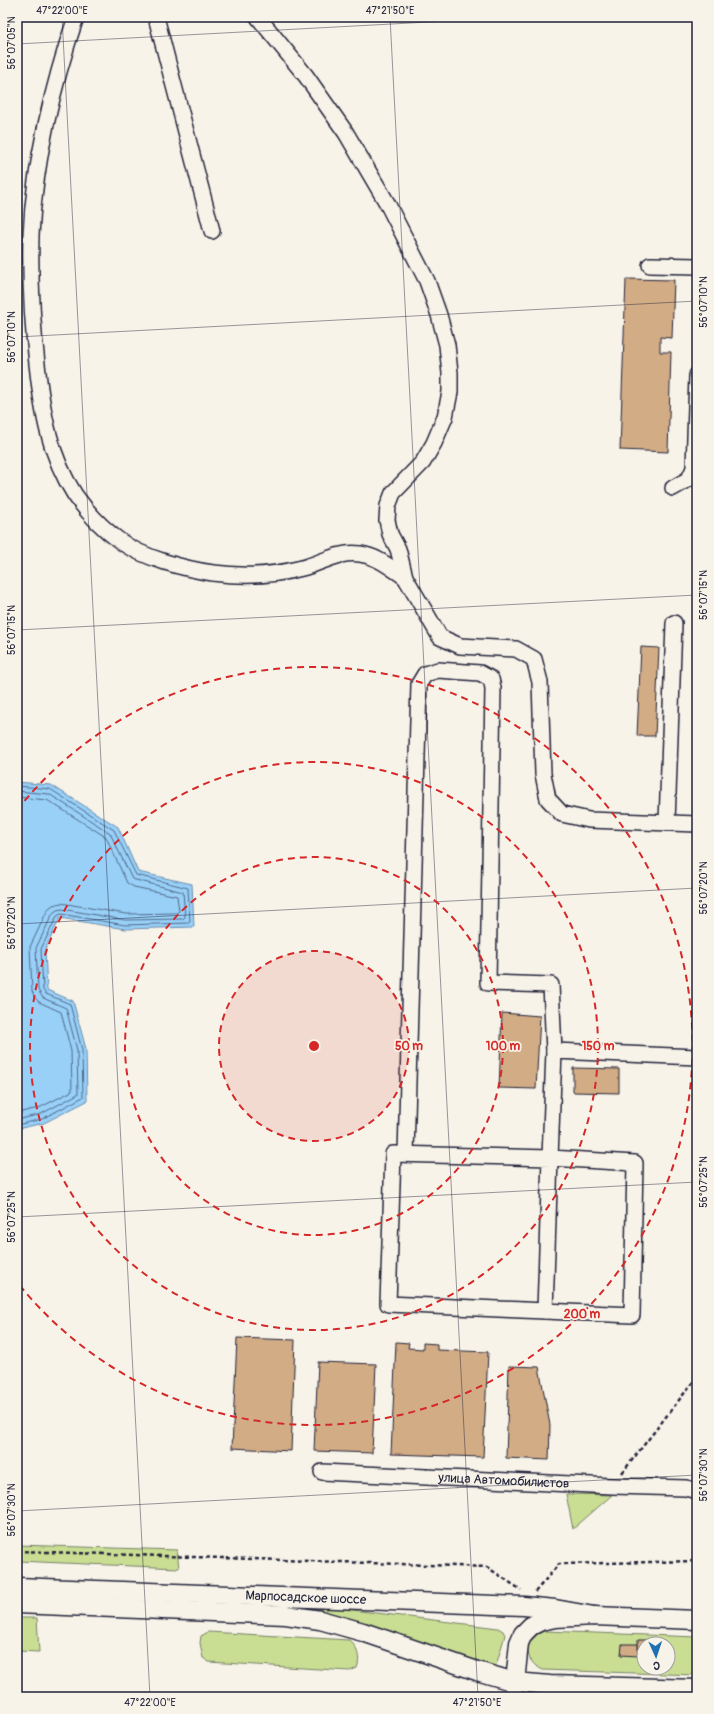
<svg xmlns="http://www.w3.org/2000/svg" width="714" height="1714" viewBox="0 0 714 1714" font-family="Pangolin,sans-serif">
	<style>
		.green { fill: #c9de93; stroke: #768067; fill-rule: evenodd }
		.water { fill: #98d0f8; stroke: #698aac }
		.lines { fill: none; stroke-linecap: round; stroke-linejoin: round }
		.shore { stroke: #516887; stroke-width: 1 }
		.building { fill: #d2ac84; stroke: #22223b }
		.minor-casing { stroke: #22223b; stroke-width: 18 }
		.major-casing { stroke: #22223b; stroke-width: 21 }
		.path { stroke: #22223b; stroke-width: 2.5; stroke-dasharray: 4 3; stroke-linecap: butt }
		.minor { stroke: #f7f3e8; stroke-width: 15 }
		.major { stroke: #f7f3e8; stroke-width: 18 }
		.ticks { fill: none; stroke: #22223b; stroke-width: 1; stroke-opacity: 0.45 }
		.ring { fill: none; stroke: #d62828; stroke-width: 2; stroke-dasharray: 7 5 }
		.labels { text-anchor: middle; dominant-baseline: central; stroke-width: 3.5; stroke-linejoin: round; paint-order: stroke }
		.street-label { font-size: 13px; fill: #22223b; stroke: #f7f3e8 }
		.centre { fill: #d62828; stroke: #f7f3e8; stroke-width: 2 }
		.ring-label { font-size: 12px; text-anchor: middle; font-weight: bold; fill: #d62828; stroke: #f7f3e8; stroke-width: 3.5; stroke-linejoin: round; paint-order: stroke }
		.neatline { fill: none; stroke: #22223b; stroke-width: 1.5 }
		.ticks-label { font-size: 10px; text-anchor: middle; fill: #22223b }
	</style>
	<rect width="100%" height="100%" fill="#f7f3e8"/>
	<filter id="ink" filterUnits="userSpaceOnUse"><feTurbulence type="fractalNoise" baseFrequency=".025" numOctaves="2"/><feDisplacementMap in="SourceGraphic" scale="8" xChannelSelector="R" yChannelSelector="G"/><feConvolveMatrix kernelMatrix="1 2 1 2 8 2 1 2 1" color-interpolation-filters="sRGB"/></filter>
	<g filter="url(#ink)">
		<!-- green -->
		<g class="green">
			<polygon points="566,1494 612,1495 573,1529"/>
			<polygon points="17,1545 177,1550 179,1568 17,1561"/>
			<polygon points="293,1605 328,1607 498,1628 503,1631 505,1635 495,1669 296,1607"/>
			<polygon points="17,1618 37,1618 39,1652 17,1651"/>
			<path d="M 544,1631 L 697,1637 L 697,1675 L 543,1670 C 522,1661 524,1639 544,1631 ZM 644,1644 L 668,1644 L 668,1668 L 644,1668 Z"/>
			<path d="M 208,1632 L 349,1640 C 357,1646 361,1658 357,1668 L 350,1671 L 209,1662 L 203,1658 L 200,1643 L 201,1636 Z"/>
		</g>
		<!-- water -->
		<polygon class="water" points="17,782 51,785 118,827 138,872 192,884 194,927 125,929 60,918 45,950 47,990 73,1001 86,1049 87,1101 44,1123 17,1129"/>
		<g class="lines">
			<!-- shore -->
			<g class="shore">
				<polyline points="17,786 50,789 114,830 136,875 188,888 190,922 188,923 125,925 61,914 57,916 41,949 43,990 46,994 70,1004 82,1050 83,1097 42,1119 17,1125"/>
				<polyline points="17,791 49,794 110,833 132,879 183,892 185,917 183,919 125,920 62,909 57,910 53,913 36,948 38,990 43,998 66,1008 77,1050 78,1094 41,1114 17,1120"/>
				<polyline points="17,797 47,800 106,837 127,883 134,887 177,896 179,911 177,913 126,914 61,903 53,905 48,909 30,947 32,991 35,998 39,1002 61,1012 71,1051 72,1091 39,1108 17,1113"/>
			</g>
		</g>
		<!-- building -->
		<g class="building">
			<polygon points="626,279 674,280 672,338 660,337 660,352 671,352 668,452 620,450"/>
			<polygon points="641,647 659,648 655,736 637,736"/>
			<polygon points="502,1013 540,1016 536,1089 499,1088"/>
			<polygon points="573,1068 619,1069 619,1093 573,1092"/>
			<polygon points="237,1338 295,1340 291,1451 232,1448"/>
			<polygon points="396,1342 409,1343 408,1348 423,1349 423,1343 437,1344 437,1350 488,1352 483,1457 391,1454"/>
			<polygon points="318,1362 376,1364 372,1453 314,1451"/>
			<polygon points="509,1366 539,1367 550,1425 549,1460 506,1458"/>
			<polygon points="638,1640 647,1640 647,1644 644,1644 644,1656 638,1656"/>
			<polygon points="622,1644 638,1644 638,1656 621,1655"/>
		</g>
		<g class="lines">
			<defs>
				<g id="minor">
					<path d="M 76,17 C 53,84 34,164 31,235 C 30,279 32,321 37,364 C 42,410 49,455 75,495 C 87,512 103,529 120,541 C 143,558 185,569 213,573 C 243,577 272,576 302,568 C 322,563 338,551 360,554 C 377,556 391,568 405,577"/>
					<polyline points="156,17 212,231"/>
					<polyline points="258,17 306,76 346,133 387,203 427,281 439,315 447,345 450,373 450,392 445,417 434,443 423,462 393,493 388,506 387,520 390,534 398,549 405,577 440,637 460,646 516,649 534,659 540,682 543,774 548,799 562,814 589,820 697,824"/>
					<polyline points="650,265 697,266"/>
					<polyline points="673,488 689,479 694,468 697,375"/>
					<polyline points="667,823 674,623"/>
					<polygon points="393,1154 550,1158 545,1311 388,1304"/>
					<polyline points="406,1154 419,684 425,674 438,670 480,673 491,679 493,688 488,983 551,985 554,1051"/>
					<polyline points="545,1311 632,1315 635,1163 550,1158 554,1051 697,1057"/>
					<path id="s1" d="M 322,1472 L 612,1486 L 686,1488 L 697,1491"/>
					<polyline points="513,1697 515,1682"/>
				</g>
				<g id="major">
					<path id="s2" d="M 17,1587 L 524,1606 L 555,1609 L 594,1616"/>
					<polyline points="17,1604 286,1615 320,1620 363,1632 477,1671 515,1682 550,1685 697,1689"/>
					<polyline points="515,1682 519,1643 523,1634 531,1626 541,1621 555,1618 594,1616 697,1620"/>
				</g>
			</defs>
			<!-- minor casing -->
			<use href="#minor" class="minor-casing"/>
			<!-- major casing -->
			<use href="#major" class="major-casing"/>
			<!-- path -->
			<g class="path">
				<polyline points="622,1473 697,1377"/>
				<polyline points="17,1551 487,1567 521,1590"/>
				<polyline points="535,1592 559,1564 697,1561"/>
			</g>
			<!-- minor -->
			<use href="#minor" class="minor"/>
			<!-- major -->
			<use href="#major" class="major"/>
		</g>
	</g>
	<!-- ticks -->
	<path class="ticks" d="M 62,17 L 150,1697M 390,17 L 478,1697M 17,44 L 523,17M 17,337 L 697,301M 17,630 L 697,595M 17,924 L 697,888M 17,1217 L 697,1182M 17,1511 L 697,1475"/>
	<!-- distance rings -->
	<circle cx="314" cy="1046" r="95" fill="#d62828" fill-opacity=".12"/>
	<g class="ring">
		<circle cx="314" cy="1046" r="95"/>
		<circle cx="314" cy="1046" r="189"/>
		<circle cx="314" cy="1046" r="284"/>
		<path d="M17 810A379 379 0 1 1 17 1282"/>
	</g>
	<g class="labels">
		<!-- street labels -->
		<g class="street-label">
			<text stroke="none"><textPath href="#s1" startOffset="182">улица Автомобилистов</textPath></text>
			<text stroke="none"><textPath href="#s2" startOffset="289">Марпосадское шоссе</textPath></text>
		</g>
	</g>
	<circle cx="314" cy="1046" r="6" class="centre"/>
	<g class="ring-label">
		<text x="409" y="1050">50 m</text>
		<text x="503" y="1050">100 m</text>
		<text x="598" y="1050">150 m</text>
		<text x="582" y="1318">200 m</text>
	</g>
	<!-- margin -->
	<rect width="714" height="1714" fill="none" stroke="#f7f3e8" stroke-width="44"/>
	<!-- north arrow -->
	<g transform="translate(656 1656) rotate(177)"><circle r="19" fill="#f7f3e8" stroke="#a29fa3"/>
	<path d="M0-3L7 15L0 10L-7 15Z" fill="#1f6fb2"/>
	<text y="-6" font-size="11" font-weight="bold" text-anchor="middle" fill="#22223b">С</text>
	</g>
	<rect x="22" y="22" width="670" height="1670" class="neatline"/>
	<g class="ticks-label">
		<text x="62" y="14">47°22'00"E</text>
		<text x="390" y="14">47°21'50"E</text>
		<text transform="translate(11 43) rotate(-90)" y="4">56°07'05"N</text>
		<text transform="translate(703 302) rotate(-90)" y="4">56°07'10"N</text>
		<text transform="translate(11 337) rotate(-90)" y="4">56°07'10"N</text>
		<text transform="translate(703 595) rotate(-90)" y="4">56°07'15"N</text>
		<text transform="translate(11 630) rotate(-90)" y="4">56°07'15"N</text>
		<text transform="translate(703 888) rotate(-90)" y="4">56°07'20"N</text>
		<text transform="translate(11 923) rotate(-90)" y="4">56°07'20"N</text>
		<text transform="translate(703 1182) rotate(-90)" y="4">56°07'25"N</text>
		<text transform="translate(11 1217) rotate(-90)" y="4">56°07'25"N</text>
		<text transform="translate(703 1475) rotate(-90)" y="4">56°07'30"N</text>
		<text transform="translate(11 1510) rotate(-90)" y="4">56°07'30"N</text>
		<text x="150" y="1706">47°22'00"E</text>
		<text x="477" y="1706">47°21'50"E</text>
	</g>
</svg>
